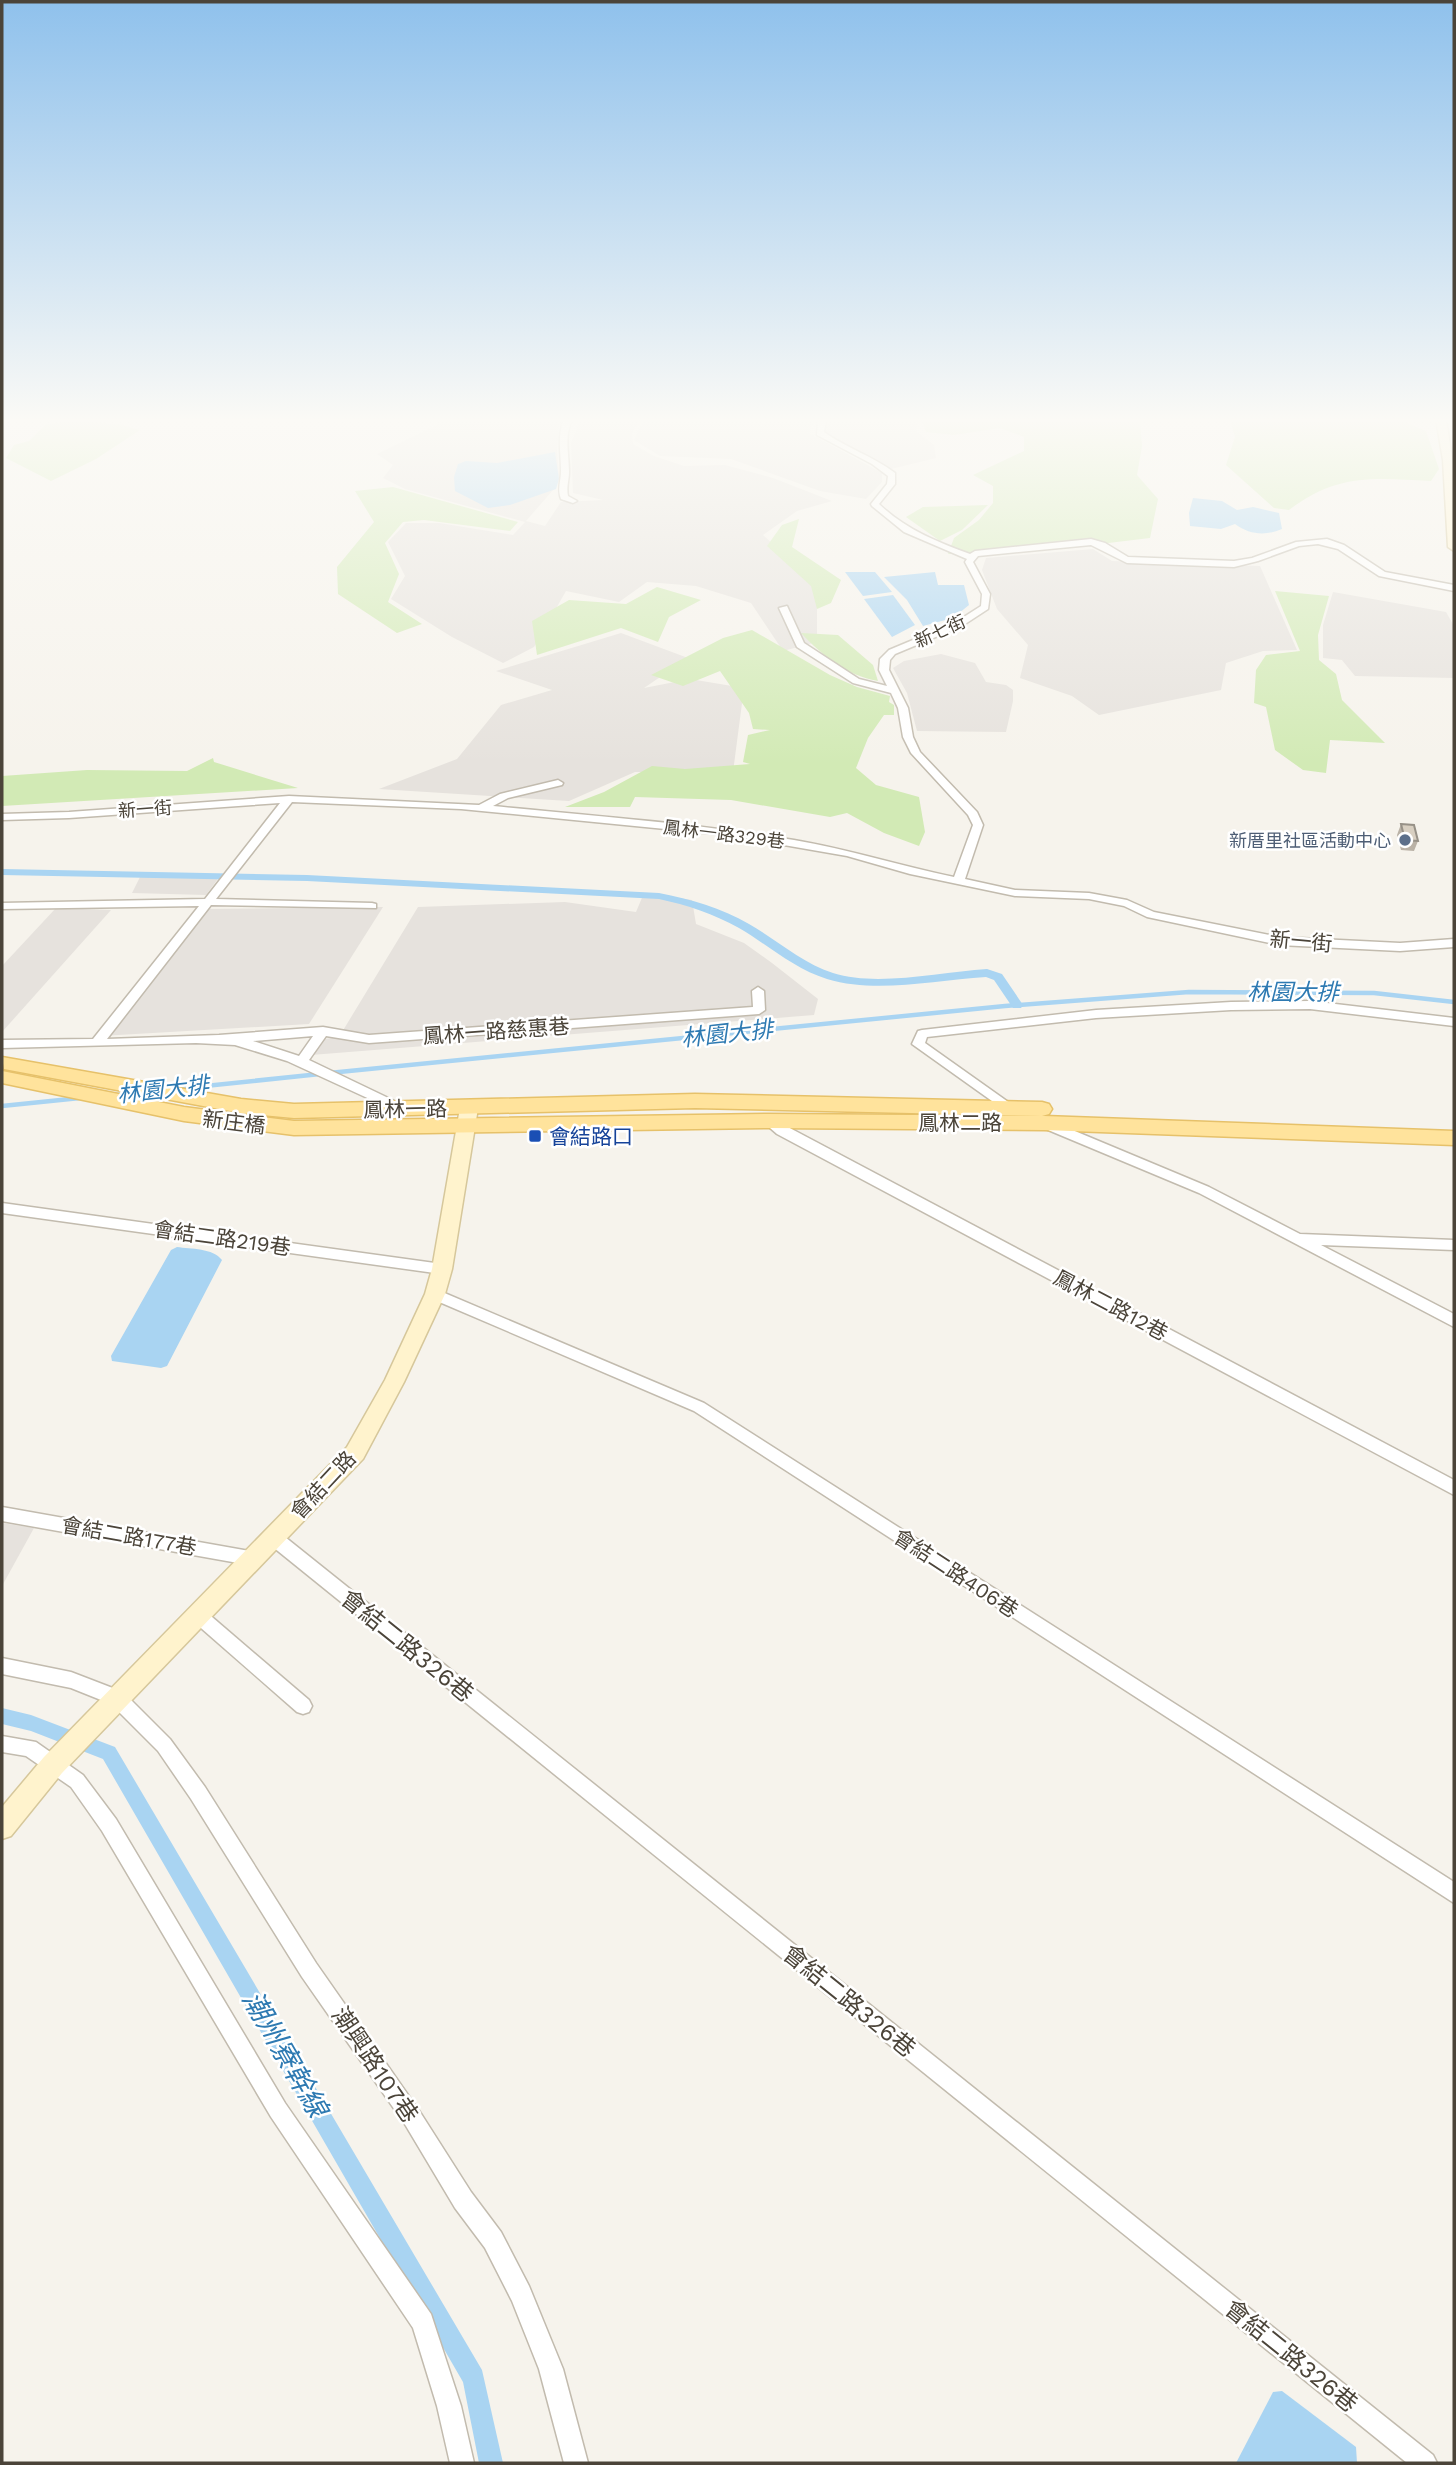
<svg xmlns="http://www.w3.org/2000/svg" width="1456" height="2465" viewBox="0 0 1456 2465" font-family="'Work Sans','Noto Sans TC',sans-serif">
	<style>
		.industrial { fill: #e6e2dd }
		.green { fill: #d2eab5 }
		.water { fill: #a9d4f2 }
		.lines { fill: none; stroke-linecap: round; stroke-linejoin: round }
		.stream { stroke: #a9d4f2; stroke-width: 4.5 }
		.canal { fill: #a9d4f2; fill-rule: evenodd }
		.street-casing { stroke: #c2bbae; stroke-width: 3 }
		.secondary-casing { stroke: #d6c79b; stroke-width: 3 }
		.primary-casing { stroke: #e6c16a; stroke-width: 3 }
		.street { fill: #fff; fill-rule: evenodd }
		.secondary { fill: #fff3cd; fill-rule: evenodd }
		.primary { fill: #ffe39c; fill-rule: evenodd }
		.wall { fill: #bab2a6 }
		.building { fill: #d8cfc1; stroke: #979187; stroke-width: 2 }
		.service-dot { fill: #5c6f8a; stroke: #fff; stroke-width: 2.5 }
		.transit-dot { fill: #1a4fb4; stroke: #fff; stroke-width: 2.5 }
		.labels { text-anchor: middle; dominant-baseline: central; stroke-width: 5; stroke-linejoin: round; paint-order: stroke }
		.far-street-label { font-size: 18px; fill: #4b4439; stroke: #fff }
		.far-service-label { font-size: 18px; fill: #4e5e75; stroke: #fff; text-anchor: end }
		.street-label { font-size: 21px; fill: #4b4439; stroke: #fff }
		.transit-label { font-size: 21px; fill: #164399; stroke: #fff; text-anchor: start }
		.water-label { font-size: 23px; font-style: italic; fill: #2e7ab2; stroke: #fff }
		.near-street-label { font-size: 24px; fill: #4b4439; stroke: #fff }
		.near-water-label { font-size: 28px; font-style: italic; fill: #2e7ab2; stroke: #fff }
	</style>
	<rect width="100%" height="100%" fill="#f6f3ec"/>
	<!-- industrial -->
	<g class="industrial">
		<polygon points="449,419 563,419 559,426 557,451 559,475 553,490 526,521 545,526 561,502 603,500 573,493 571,443 581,419 640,419 632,433 633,444 654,456 684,466 725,465 773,478 832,501 797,511 763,535 817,584 817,642 783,651 751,603 696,586 647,582 619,602 566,591 534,647 503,663 452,637 391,599 405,576 388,542 406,523 439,523 513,535 525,522 405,489 383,478 393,465 377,454"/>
		<polygon points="643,419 815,419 809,433 882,473 882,482 866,499 820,491 731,459 660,456 634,440"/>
		<polygon points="826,419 916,419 917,432 934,445 936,458 891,469 825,433"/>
		<polygon points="1093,549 1112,561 1260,566 1297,650 1263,651 1226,663 1221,690 1099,715 1072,696 1020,678 1028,645 997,609 982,570 986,558"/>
		<polygon points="1333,592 1446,612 1454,626 1454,678 1355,676 1342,660 1323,658 1323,625"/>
		<polygon points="621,633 688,658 644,688 690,679 744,688 733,772 635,772 569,801 379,789 457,759 501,705 552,690 496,671"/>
		<polygon points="941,654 975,663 986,682 1006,685 1013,690 1013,701 1006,732 917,731 907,693 893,668 904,661"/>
		<polygon points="142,873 220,876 206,895 132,893"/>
		<polygon points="644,893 692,900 696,924 744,943 772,963 818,999 814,1015 311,1055 317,1040 339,1037 418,907 565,902 636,912"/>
		<polygon points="383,907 309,1024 101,1036 204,909"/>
		<polygon points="56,908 111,910 2,1032 2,966"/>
		<polygon points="2,1523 34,1528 2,1586"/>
	</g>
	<!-- green -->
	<g class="green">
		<polygon points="921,419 1143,419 1140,421 1142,446 1137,475 1158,499 1150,538 1100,544 1057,543 991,554 948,554 954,538 979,520 993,503 993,486 973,475 1024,451 1024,437 1000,428 954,435 926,432"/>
		<path d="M 1227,419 L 1398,419 L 1426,431 L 1439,469 L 1431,481 C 1374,478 1337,473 1289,510 L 1274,508 L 1226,465 L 1235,437 L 1230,420 Z"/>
		<polygon points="74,420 122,425 140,430 96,459 51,481 6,458 14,445 29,441 45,425"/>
		<polygon points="393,487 518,522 510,531 424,520 403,522 385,543 399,574 388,602 422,624 397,633 338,594 337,567 374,522 355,491"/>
		<polygon points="988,505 962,530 940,541 906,517 923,507"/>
		<polygon points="799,519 792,547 841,580 831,603 817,609 811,586 767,546 782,525"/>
		<polygon points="657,587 701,600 669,617 658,642 621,628 537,655 532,621 569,600 626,604"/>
		<polygon points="1275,591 1329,596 1318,635 1319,660 1336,674 1342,700 1385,743 1330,740 1326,773 1303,770 1275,750 1266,707 1254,703 1256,670 1266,655 1300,651"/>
		<polygon points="752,630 830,675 857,687 890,696 889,702 894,705 894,715 884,715 868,738 856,768 876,785 919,797 925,832 919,846 884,833 847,813 830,817 731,800 635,797 630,807 565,807 604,792 652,766 685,769 750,764 743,762 748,735 770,730 753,729 749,713 720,671 683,686 651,675 723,638"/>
		<path d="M 801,633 L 838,635 L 873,665 L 878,681 C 845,675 823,656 801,633 Z"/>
		<polygon points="213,758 214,762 298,788 2,806 2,776 87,770 187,771"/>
	</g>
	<!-- water -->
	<g class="water">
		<polygon points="555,452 559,479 556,489 510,505 488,508 455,491 454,477 458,464 466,461 497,463"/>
		<path d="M 1193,498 L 1222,501 L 1237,510 L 1253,507 L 1279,513 L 1282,529 C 1266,536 1250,535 1235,524 L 1221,529 L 1190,526 L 1189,513 Z"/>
		<polygon points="845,572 875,572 892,592 863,596"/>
		<polygon points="935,572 938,585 964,585 969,605 953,618 923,626 907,600 884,577"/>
		<polygon points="893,595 915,625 892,637 864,599"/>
		<path d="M 177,1247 C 191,1249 213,1248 222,1260 L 167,1366 L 161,1368 L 112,1361 L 111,1356 L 171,1250 Z"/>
		<polygon points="1282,2391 1356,2447 1357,2463 1236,2463 1273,2392"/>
	</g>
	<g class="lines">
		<!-- stream -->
		<g class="stream">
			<polyline points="329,1073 1005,1006 1189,992 1374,993 1454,1002"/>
			<polyline points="176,1089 320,1074"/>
			<polyline points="117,1095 139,1092"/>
			<polyline points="2,1106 80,1098"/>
		</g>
		<!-- canal -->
		<g class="canal">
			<path d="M 2,869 L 307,875 L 659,893 C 691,899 721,908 749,924 C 777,940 802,963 833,973 C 877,987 940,972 987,969 L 1002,974 L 1023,1005 L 1021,1008 L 1013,1008 L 994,980 L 986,977 C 934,980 877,994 827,979 C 794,969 768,945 739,928 C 714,914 687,905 659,899 L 307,881 L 2,875 Z"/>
			<polygon points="2,1708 31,1715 115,1747 482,2370 503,2463 479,2463 463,2382 103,1759 31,1731 2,1724"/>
		</g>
		<defs>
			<g id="street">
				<path d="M 564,419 L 572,419 C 564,437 569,453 569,472 C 569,480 566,487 568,496 L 577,501 L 573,503 L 561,499 C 557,489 561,481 561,471 C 561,452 557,436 564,419 Z"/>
				<path d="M 818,419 L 826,419 L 824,432 C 846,448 873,456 895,473 L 895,484 L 879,504 C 905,529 937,542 970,554 L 975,551 L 1091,539 L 1105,543 L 1128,557 L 1234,561 L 1252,558 L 1296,542 L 1327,539 L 1344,545 L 1385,572 L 1454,585 L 1454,591 L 1379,576 L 1338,549 L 1318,544 L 1299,546 L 1258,561 L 1234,567 L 1127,563 L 1091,545 L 978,556 L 973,562 L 990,594 L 988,609 L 962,626 L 895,654 L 890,660 L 889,670 L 908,708 L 913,737 L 920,752 L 977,812 L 983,825 L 965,879 L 1015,890 L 1089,893 L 1127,900 L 1154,912 L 1279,937 L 1400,943 L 1454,939 L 1454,947 L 1400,951 L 1279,945 L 1147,917 L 1124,906 L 1089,899 L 1015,896 L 910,874 L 847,856 L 726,835 L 461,809 L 292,802 L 216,899 L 372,903 L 376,904 L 376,908 L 211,905 L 107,1039 L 219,1035 L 323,1027 L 369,1035 L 753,1007 L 752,991 L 758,987 L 764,991 L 765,1010 L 759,1014 L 369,1043 L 326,1036 L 309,1060 L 405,1106 L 407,1109 L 400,1113 L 287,1061 L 235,1045 L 196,1043 L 2,1048 L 2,1040 L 93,1039 L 199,906 L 2,909 L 2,903 L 205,899 L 280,803 L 69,818 L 2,820 L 2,814 L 69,812 L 289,796 L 479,805 L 500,794 L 558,780 L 563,783 L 562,785 L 508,798 L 493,806 C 593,816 694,823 794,840 C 848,849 900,866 954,877 L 973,825 L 968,815 L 911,753 L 903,737 L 898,708 L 891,693 L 853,683 L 797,647 L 779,608 L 787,606 L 804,643 L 859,679 L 887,686 L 879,670 L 880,659 L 889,650 L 956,622 L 981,606 L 982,594 L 965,562 L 967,559 L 904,532 L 872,506 L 871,504 L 887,484 L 888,476 L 872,464 L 817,435 ZM 313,1036 L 299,1056 L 253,1041 Z"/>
				<polygon points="1310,1001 1454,1018 1454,1026 1310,1009 1231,1010 1096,1018 927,1037 925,1043 1011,1104 1013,1107 1006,1111 912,1044 918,1031 922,1030 1096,1010 1231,1002"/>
				<polygon points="769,1117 1454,1480 1454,1495 777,1134 762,1121"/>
				<polygon points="1046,1119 1209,1187 1300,1234 1454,1240 1454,1250 1321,1245 1454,1314 1454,1327 1199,1193 1041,1127 1039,1124 1041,1121"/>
				<polygon points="2,1203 442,1264 447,1265 449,1269 447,1273 442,1274 2,1213"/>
				<polygon points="435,1289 704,1403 1454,1882 1454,1903 694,1411 430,1298 428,1294 430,1290"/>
				<polygon points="2,1507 255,1552 261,1554 263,1559 261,1564 255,1566 2,1521"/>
				<polygon points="274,1531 280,1533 1433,2455 1437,2463 1407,2463 268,1543 266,1538 268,1533"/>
				<polygon points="199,1608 205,1611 309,1700 312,1706 309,1712 303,1714 297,1712 193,1621 190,1616 193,1611"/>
				<polygon points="2,1658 71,1672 123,1692 170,1739 205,1787 316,1963 420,2112 471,2192 501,2232 529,2286 563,2369 588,2463 564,2463 539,2369 512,2301 485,2248 455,2208 406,2126 302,1977 191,1799 158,1751 111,1704 71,1688 2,1674"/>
				<polygon points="2,1736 36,1742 83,1775 116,1819 285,2103 431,2314 461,2406 474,2463 450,2463 437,2406 413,2328 271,2117 102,1831 71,1787 26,1756 2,1752"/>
			</g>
			<g id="secondary">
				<polygon points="1436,419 1446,419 1454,471 1454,551 1448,547 1443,460"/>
				<polygon points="469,1102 478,1108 452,1269 445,1294 404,1382 363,1459 62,1773 11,1836 2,1839 2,1807 44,1757 347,1447 385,1380 425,1294 432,1269 460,1108"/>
			</g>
			<g id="primary">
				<polygon points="2,1057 241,1099 294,1104 695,1094 1042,1102 1049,1104 1052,1109 1049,1114 1042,1116 695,1108 294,1118 241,1113 4,1069"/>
				<polygon points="2,1071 184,1107 294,1121 769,1114 1044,1116 1454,1131 1454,1145 1044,1130 769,1128 294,1135 184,1121 2,1083"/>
			</g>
		</defs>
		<!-- street casing -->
		<use href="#street" class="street-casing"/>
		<!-- secondary casing -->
		<use href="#secondary" class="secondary-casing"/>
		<!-- primary casing -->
		<use href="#primary" class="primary-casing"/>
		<!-- street -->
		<use href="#street" class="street"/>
		<!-- secondary -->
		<use href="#secondary" class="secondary"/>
		<!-- primary -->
		<use href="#primary" class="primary"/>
	</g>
	<!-- wall -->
	<polygon class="wall" points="1401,824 1418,841 1414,851 1401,850 1397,835"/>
	<!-- building -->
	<polygon class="building" points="1401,824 1414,825 1418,841 1405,840"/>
	<!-- sky -->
	<linearGradient id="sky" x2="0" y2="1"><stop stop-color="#8fc1ec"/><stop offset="0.55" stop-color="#fbfaf6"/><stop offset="1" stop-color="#fbfaf6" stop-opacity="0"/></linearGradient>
	<rect width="1456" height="764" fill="url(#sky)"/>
	<!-- markers -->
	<circle class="service-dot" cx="1405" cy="840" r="7"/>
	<rect class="transit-dot" x="528" y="1129" width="14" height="14" rx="3.5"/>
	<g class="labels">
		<!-- far-street labels -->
		<g class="far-street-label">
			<text transform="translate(940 631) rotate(-24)">新七街</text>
			<text transform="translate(145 809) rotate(-4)">新一街</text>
			<text transform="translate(724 834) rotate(7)">鳳林一路329巷</text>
		</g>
		<!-- far-service labels -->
		<g class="far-service-label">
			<text x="1391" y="840">新厝里社區活動中心</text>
		</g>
		<!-- street labels -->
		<g class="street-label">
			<text transform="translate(1301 941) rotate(5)">新一街</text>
			<text transform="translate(496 1031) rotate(-4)">鳳林一路慈惠巷</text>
			<text transform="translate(405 1109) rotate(-1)">鳳林一路</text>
			<text transform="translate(234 1122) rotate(7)">新庄橋</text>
			<text x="960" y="1122">鳳林二路</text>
			<text transform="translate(222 1238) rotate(8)">會結二路219巷</text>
			<text transform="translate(1111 1305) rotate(28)">鳳林二路12巷</text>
			<text transform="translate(323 1485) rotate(-47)">會結二路</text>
			<text transform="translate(129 1536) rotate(10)">會結二路177巷</text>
			<text transform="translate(956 1573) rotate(33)">會結二路406巷</text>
		</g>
		<!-- transit labels -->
		<g class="transit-label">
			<text x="549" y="1136">會結路口</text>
		</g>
		<!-- water labels -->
		<g class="water-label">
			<text x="1293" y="992">林園大排</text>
			<text transform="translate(727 1034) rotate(-6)">林園大排</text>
			<text transform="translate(163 1090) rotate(-6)">林園大排</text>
		</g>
		<!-- near-street labels -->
		<g class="near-street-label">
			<text transform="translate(407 1646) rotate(39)">會結二路326巷</text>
			<text transform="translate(849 2001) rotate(39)">會結二路326巷</text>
			<text transform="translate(375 2065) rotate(56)">潮興路107巷</text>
			<text transform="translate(1291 2356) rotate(39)">會結二路326巷</text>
		</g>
		<!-- near-water labels -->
		<g class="near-water-label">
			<text transform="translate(285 2054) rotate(60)">潮州寮幹線</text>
		</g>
	</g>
	<!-- border -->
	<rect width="1456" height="2465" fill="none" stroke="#4b4439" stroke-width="7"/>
</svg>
